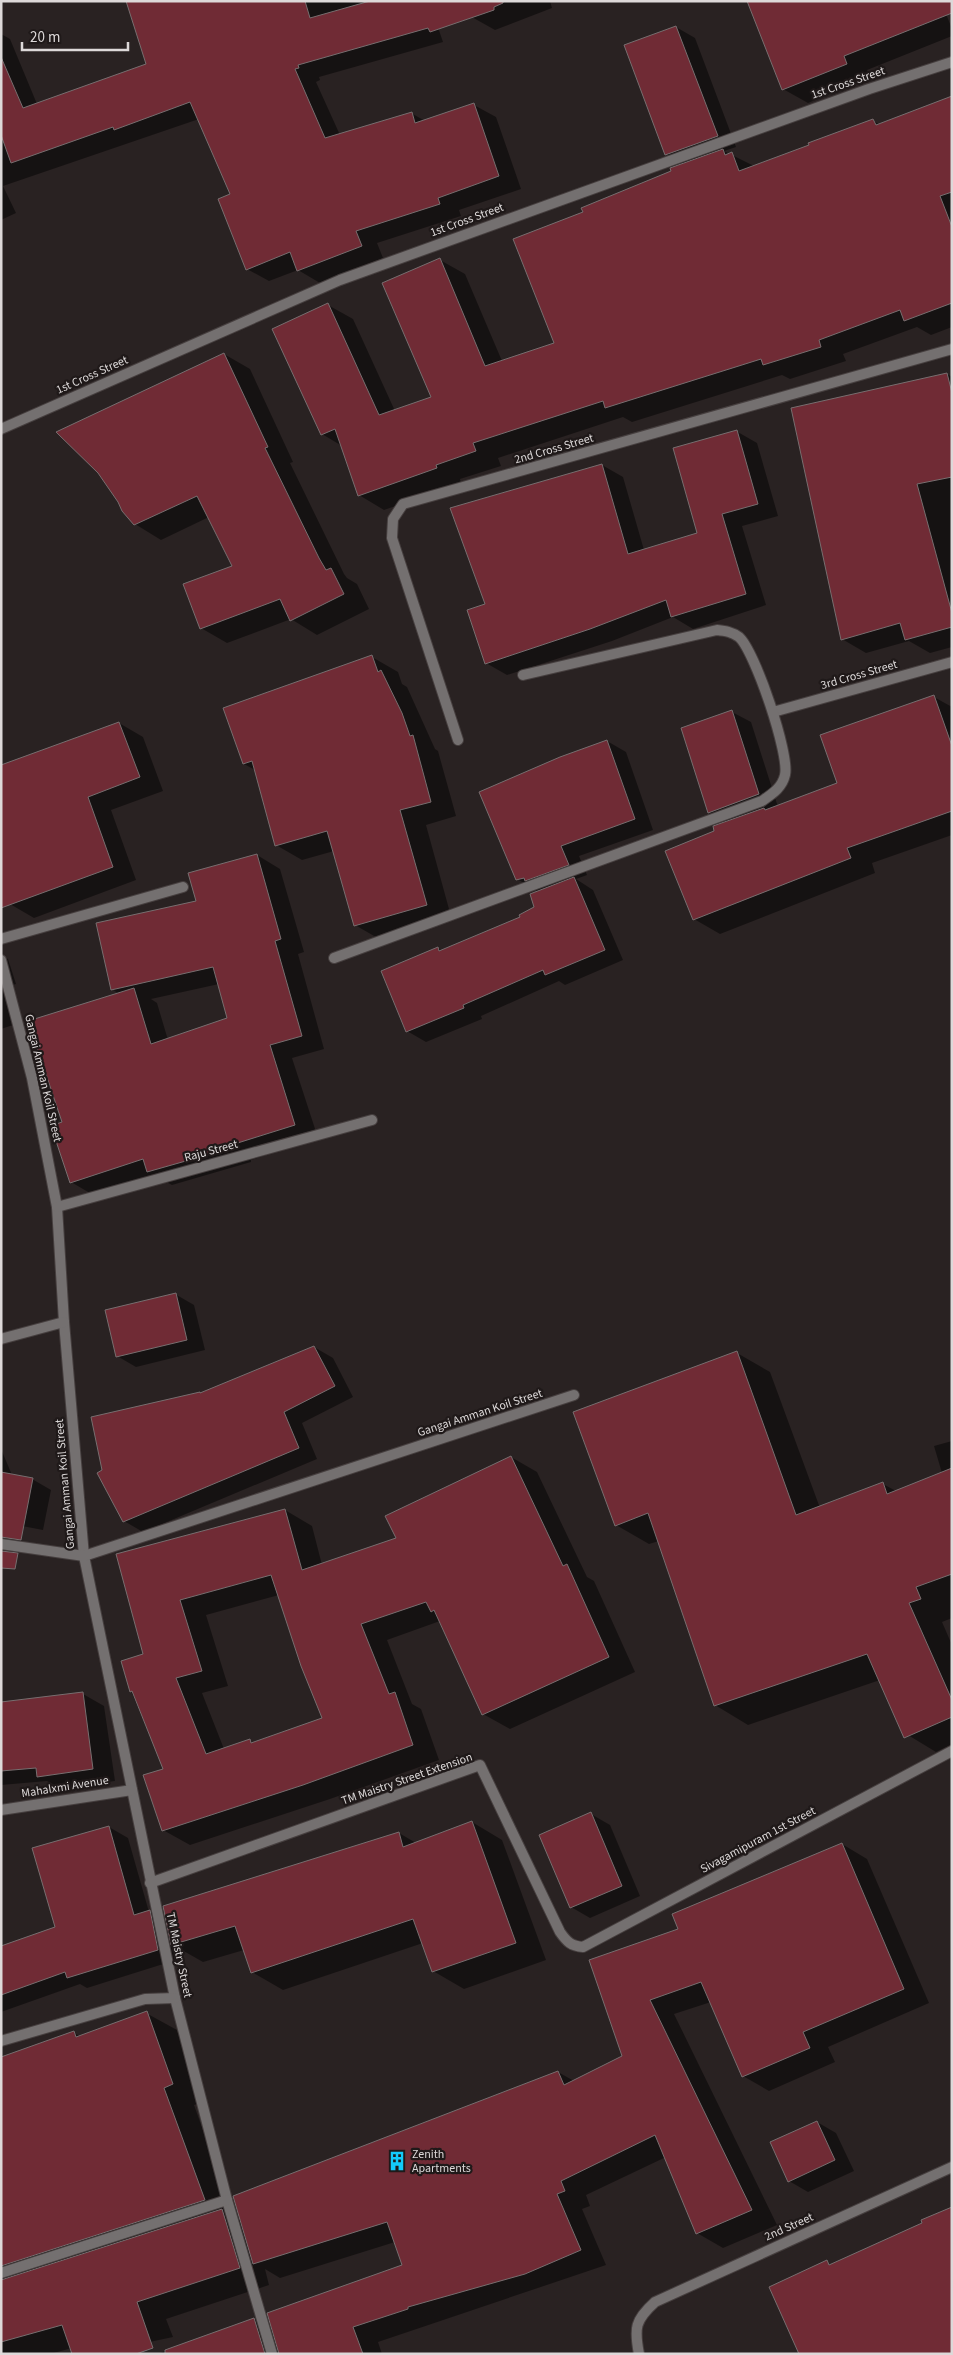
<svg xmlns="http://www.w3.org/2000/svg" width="953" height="2355" viewBox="0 0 953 2355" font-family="'Source Sans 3',sans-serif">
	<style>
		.shadow { fill: #0007; fill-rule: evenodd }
		.building { fill: #702b35; stroke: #776e6f; fill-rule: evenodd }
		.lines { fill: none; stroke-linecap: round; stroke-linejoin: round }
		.street-casing { stroke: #463f3f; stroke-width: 12 }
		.street { stroke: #747070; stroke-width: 10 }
		.labels { text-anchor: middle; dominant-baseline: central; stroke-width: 4.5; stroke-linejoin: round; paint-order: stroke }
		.street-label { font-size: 12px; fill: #ddd9d9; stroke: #1f1919 }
		.poi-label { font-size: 12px; fill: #ddd9d9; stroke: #1f1919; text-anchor: start }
	</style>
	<rect width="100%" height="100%" fill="#292222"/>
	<!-- shadow -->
	<g class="shadow">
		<polygon points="127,1 429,1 443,42 319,77 320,80 316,82 340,135 411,113 425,121 474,105 496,117 521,189 459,210 461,216 377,243 383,258 320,283 298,270 269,281 247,269 232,195 199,119 3,186 16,213 1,220 1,34 10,39 37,104 147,65"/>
		<polygon points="465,1 550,1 552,8 495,30 470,16"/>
		<polygon points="941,1 952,29 952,36 867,70 871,77 808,103 783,89"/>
		<polygon points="676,27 695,38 736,147 724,151 754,166 873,121 881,125 952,100 952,327 931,335 917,327 843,354 846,361 790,379 782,375 632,422 623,417 498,458 501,466 460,479 461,483 384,510 359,495 342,446 322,434 328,305 353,319 395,411 432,398 440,260 465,274 502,361 555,344 584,212 673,172 684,165 666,154"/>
		<polygon points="224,354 250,369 293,462 290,463 344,574 347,578 357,584 369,609 317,635 291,619 227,643 201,628 233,567 209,517 161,540 135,524"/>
		<polygon points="947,374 952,377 952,647 930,653 909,641 866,653 842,639"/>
		<polygon points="736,431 757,443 778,516 742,526 766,605 693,629 673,617 612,641 507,675 486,663 487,605 602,465 623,477 644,550 699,534"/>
		<polygon points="372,657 398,672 402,684 407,687 435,749 438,751 456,816 426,825 452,920 381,940 355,925 334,851 302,860 276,845 255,770 244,764"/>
		<polygon points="934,697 952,707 952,835 872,863 875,873 720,934 694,919 716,832 727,823 709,813 682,728 732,712 751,722 778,807 839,784"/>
		<polygon points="119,723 143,737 163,791 111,810 136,880 34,918 10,904"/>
		<polygon points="607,741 626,752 653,830 579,856 587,875 576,879 593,890 623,960 565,985 559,981 481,1016 482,1019 426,1042 407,1031 438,948 443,951 522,918 536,907 539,892 517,879"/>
		<path d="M 257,855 L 280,869 L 304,952 L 298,954 L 324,1049 L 292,1058 L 318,1138 L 251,1160 L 251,1162 L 172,1185 L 155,1176 L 95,1196 L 71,1182 L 63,1123 L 119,994 L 112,989 L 197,902 ZM 219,984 L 228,1018 L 168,1040 L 157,1003 L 151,999 Z"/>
		<polygon points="1,955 8,959 16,984 9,986 22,1022 1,1029"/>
		<polygon points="175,1294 194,1305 205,1350 136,1367 117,1356"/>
		<polygon points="314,1347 333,1358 353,1397 302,1423 317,1459 143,1532 124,1521 202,1394"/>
		<polygon points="737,1353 770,1372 820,1508 883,1484 896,1491 942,1473 934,1446 952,1441 952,1618 942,1622 952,1645 952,1744 936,1752 903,1732 880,1680 748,1725 715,1705 659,1541 649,1544 616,1525"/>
		<polygon points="1,1449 12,1475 32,1479 51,1490 43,1530 1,1522"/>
		<path d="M 511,1457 L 537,1472 L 587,1577 L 594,1581 L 635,1672 L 510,1729 L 483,1714 L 440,1621 L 387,1640 L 412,1704 L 421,1709 L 439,1760 L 330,1799 L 190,1845 L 163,1830 L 164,1769 L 131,1691 L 145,1655 L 118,1555 L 285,1510 L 312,1526 L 322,1565 L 398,1539 ZM 279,1595 L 323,1719 L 254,1743 L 250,1741 L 224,1749 L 202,1693 L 228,1686 L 206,1615 Z"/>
		<polygon points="83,1694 104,1706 115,1781 60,1788 47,1781 1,1785 1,1703"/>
		<polygon points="591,1814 610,1825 640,1896 590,1918 571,1907"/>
		<polygon points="472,1822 502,1840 546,1960 464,1989 433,1971 423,1943 283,1990 252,1972 244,1950 203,1962 173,1945 176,1960 87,1988 80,1984 1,2012 1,1948 57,1928 109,1827 128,1838 149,1912 168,1922 399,1833 416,1843"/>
		<polygon points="842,1844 867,1859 929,2003 828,2047 835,2062 769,2091 743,2076 711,2002 674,2014 777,2225 723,2248 697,2233 666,2157 586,2195 590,2206 582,2209 606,2265 378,2342 382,2354 157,2354 254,2319 274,2330 403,2266 395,2242 280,2278 265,2269 269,2285 166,2319 173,2337 98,2353 83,2345 50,2354 1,2354 1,2058 74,2033 81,2037 146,2013 177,2030 203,2102 194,2105 234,2217 242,2221 558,2072 574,2081 624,2057 680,1930"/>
		<polygon points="817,2122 836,2133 854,2171 808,2192 789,2181"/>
	</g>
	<!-- building -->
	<g class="building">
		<polygon points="126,1 305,1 310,18 370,1 503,1 503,3 494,7 494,10 430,32 428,28 298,65 299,68 295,69 325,138 412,112 415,123 474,103 499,176 438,198 440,204 356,231 362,246 297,271 290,252 246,270 218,199 230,194 190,102 114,130 113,127 11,163 1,135 1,57 23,108 146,64"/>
		<polygon points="747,1 952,1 952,13 844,56 847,64 782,90"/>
		<polygon points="676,26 718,136 665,155 624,45"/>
		<polygon points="952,96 952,192 940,196 952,227 952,303 904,321 900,310 819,340 821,347 763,365 761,359 605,408 603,401 473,443 476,451 436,465 437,468 358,496 335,429 321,435 272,329 328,303 379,415 431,397 382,283 440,258 485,366 554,343 513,239 583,212 581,208 671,171 670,168 723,149 725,155 732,152 739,171 809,145 808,143 873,119 876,125"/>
		<polygon points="224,353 268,447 265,448 319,558 326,570 331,568 344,594 290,621 280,599 200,629 183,584 232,566 197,496 134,525 122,511 118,502 98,473 56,432"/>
		<polygon points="947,373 952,393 952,477 917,484 952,613 952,627 905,640 900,623 841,640 791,408"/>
		<polygon points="737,430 758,504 722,514 746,594 671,617 666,600 590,629 485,664 467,610 485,604 450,508 602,464 628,554 697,533 673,448"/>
		<polygon points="372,655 378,672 381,670 402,713 410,736 413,735 431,802 400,810 427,905 354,926 327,831 275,846 252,761 243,764 223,708"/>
		<polygon points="934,695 952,746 952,811 847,848 851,858 693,920 665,851 714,831 713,826 764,808 765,810 837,783 820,735"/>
		<polygon points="732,710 759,794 708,813 681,728"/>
		<polygon points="119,722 140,777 88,797 113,867 1,908 1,765"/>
		<polygon points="607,740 635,819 561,846 569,865 525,881 524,878 516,880 479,792 560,757"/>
		<polygon points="257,854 281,939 275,941 302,1036 270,1045 295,1125 228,1146 228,1149 147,1172 143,1159 70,1183 51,1126 62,1122 28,1021 134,988 151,1044 227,1018 213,967 111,990 96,923 196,901 188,873"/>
		<polygon points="574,877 605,950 545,975 543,970 463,1005 464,1008 406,1032 381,971 438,947 439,951 520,917 519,915 534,907 530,894"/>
		<polygon points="176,1293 187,1340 116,1357 105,1310"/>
		<polygon points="314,1346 335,1386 284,1412 299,1448 123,1522 97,1473 102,1470 91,1417 200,1392 200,1393"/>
		<polygon points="737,1351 796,1515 883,1482 887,1494 952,1468 952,1574 916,1587 921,1599 909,1603 952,1700 952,1717 904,1738 867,1654 714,1706 648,1513 615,1526 573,1412"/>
		<path d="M 511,1456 L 563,1566 L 567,1564 L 609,1657 L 482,1715 L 434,1610 L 431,1612 L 426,1602 L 361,1624 L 389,1694 L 395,1692 L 413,1745 L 303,1785 L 162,1831 L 143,1775 L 163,1769 L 132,1691 L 130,1692 L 121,1661 L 143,1654 L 116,1554 L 285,1509 L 302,1570 L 396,1538 L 385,1516 ZM 271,1575 L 301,1666 L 322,1718 L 251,1743 L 250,1739 L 206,1754 L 176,1678 L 202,1671 L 180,1600 Z"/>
		<polygon points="1,1472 33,1478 21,1540 1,1537"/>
		<polygon points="1,1551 18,1553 15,1569 1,1568"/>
		<polygon points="83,1692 93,1769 37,1777 36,1768 1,1771 1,1702"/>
		<polygon points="591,1812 622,1886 570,1908 539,1835"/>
		<polygon points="472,1821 516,1943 432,1972 413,1919 251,1973 235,1926 171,1945 163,1906 399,1832 403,1847"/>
		<polygon points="109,1826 134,1915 150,1910 158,1950 67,1978 65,1972 1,1995 1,1946 55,1927 32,1848"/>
		<polygon points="842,1843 904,1989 803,2032 810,2048 742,2077 701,1982 650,2000 752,2210 696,2234 655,2135 561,2181 565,2191 557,2194 581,2250 525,2274 408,2307 408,2309 353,2327 363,2354 279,2354 267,2313 402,2265 387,2222 253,2264 233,2196 558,2071 564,2085 622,2056 589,1960 678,1929 672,1914"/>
		<polygon points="147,2011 173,2084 164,2088 205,2200 1,2266 1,2057 74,2031 76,2037"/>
		<polygon points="817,2121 835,2160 788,2182 770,2142"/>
		<polygon points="952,2207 952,2354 799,2354 769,2287 827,2260 829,2265 922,2223 921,2220"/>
		<polygon points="222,2209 240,2268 137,2302 153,2348 136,2354 72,2354 62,2325 1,2342 1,2280"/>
		<polygon points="254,2318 265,2354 165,2354 165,2350"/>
	</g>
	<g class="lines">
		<defs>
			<g id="street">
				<polyline points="1,429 340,280 869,89 952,62"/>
				<polyline points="773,712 952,662"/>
				<polyline points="458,740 392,538 393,519 403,504 952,349"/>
				<polyline points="1,939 183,887"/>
				<path d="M 334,958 L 762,801 C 772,794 782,788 785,775 C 790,755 755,651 739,637 C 732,632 726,631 717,630 L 523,675"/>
				<polyline points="1,960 32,1078 57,1207 64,1322 84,1556 175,1998 227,2200 272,2354"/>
				<polyline points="57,1207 372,1120"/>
				<polyline points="1,1339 64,1322"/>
				<polyline points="1,1544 84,1556 574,1395"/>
				<polyline points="1,1810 132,1790"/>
				<path d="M 150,1883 L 480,1765 L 560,1932 C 567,1942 571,1946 583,1947 L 952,1751"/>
				<polyline points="1,2041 145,1999 175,1998"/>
				<polyline points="1,2273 227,2200"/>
				<path d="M 639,2354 C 634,2328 635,2320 655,2302 L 952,2167"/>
			</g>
		</defs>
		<!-- street casing -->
		<use href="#street" class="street-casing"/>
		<!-- street -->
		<use href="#street" class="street"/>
	</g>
	<!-- icons -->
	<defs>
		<symbol id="building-bare" viewBox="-9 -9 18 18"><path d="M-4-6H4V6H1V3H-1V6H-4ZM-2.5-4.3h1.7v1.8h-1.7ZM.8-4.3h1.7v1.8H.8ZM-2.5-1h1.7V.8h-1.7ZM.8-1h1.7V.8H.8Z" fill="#13cafb" stroke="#1f1919" stroke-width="2.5" paint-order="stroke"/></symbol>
	</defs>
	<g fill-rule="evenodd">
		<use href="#building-bare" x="383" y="2147" width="28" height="28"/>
	</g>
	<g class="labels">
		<!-- street labels -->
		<g class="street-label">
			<text transform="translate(848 83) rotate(-19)">1st Cross Street</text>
			<text transform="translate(467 220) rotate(-20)">1st Cross Street</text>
			<text transform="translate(92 375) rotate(-24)">1st Cross Street</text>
			<text transform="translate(554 449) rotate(-16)">2nd Cross Street</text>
			<text transform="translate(859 675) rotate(-16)">3rd Cross Street</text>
			<text transform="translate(43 1078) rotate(77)">Gangai Amman Koil Street</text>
			<text transform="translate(211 1151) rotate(-15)">Raju Street</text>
			<text transform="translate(480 1413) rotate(-18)">Gangai Amman Koil Street</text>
			<text transform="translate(65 1484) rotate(-95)">Gangai Amman Koil Street</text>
			<text transform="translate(407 1779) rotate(-19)">TM Maistry Street Extension</text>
			<text transform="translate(65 1787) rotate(-9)">Mahalxmi Avenue</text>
			<text transform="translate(758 1840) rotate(-28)">Sivagamipuram 1st Street</text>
			<text transform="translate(179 1955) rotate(78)">TM Maistry Street</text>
			<text transform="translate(789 2227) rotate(-24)">2nd Street</text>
		</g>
		<!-- poi labels -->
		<g class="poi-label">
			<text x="412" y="2154">Zenith<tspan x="412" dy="14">Apartments</tspan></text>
		</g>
	</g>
	<!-- border -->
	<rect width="953" height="2355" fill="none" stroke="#ddd9d9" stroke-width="5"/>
	<!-- scale -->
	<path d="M22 42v8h106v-8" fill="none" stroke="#ddd9d9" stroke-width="2.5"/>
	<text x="30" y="42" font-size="15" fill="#ddd9d9" stroke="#1f1919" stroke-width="4" paint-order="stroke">20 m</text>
</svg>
